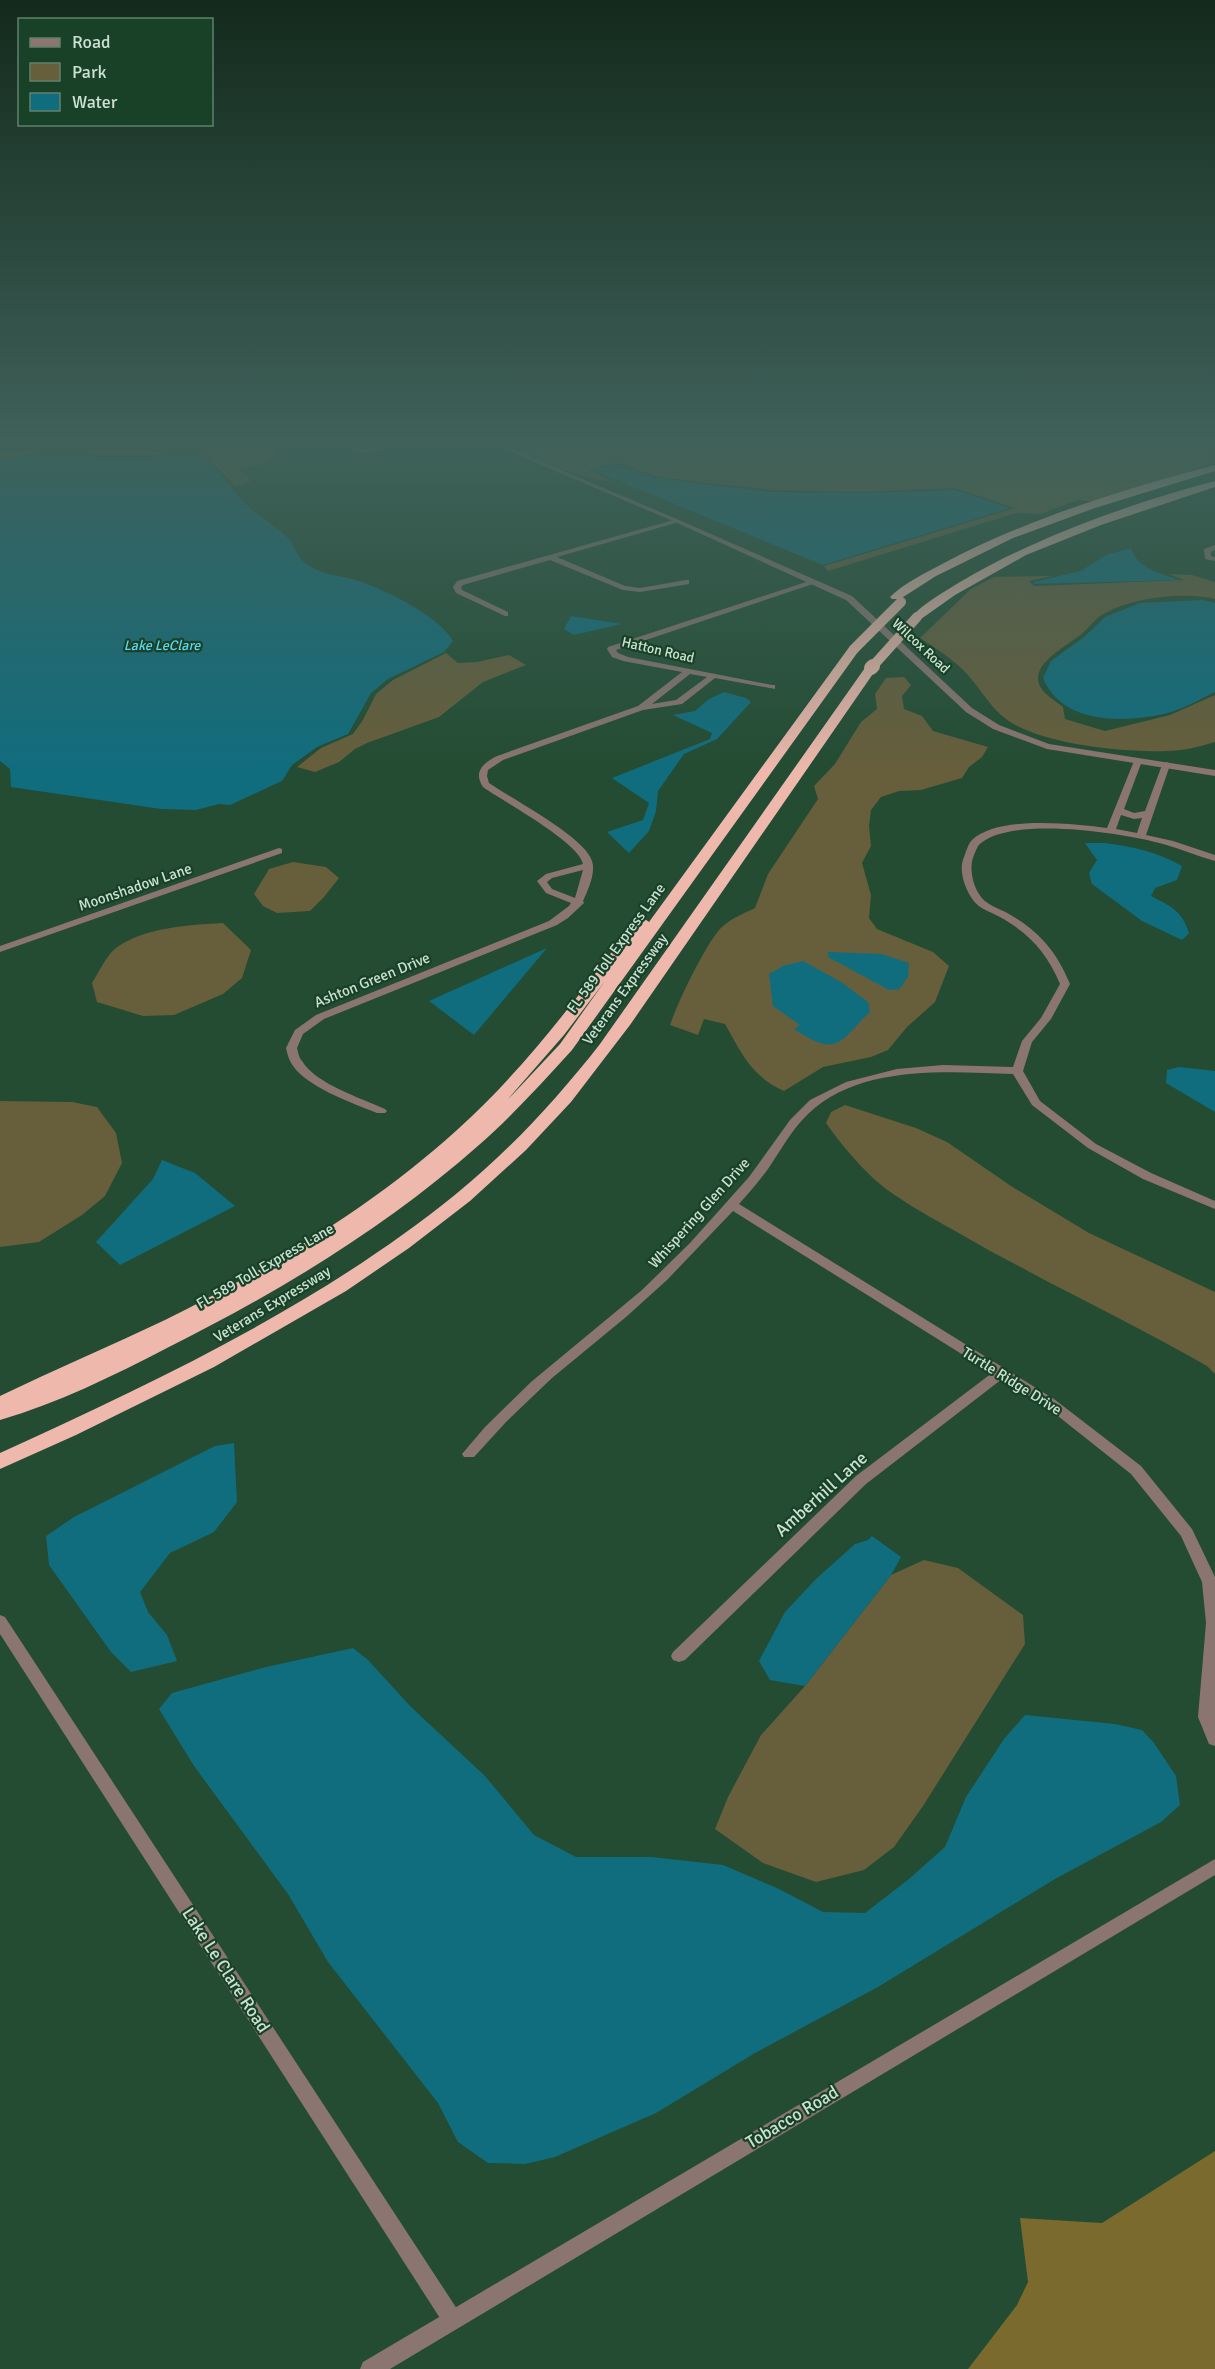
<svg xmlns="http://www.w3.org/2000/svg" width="1215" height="2369" viewBox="0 0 1215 2369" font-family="Signika,sans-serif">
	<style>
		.green { fill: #675e3b }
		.forest { fill: #7a6a2d }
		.water { fill: #106d7e }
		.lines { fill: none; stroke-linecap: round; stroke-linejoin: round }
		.minor { fill: #8b7570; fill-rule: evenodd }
		.tertiary { fill: #8b7570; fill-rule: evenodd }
		.motorway { fill: #eeb9ac; fill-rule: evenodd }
		.motorway-bridge-far1 { stroke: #eeb9ac; stroke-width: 10 }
		.motorway-bridge { stroke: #eeb9ac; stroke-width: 14 }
		.labels { text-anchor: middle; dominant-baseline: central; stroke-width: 4.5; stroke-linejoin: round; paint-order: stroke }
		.far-water-label { font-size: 14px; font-style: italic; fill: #5dd5ef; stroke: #184128 }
		.far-street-label { font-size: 14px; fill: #cbe1d1; stroke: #184128 }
		.street-label { font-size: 15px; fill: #cbe1d1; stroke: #184128 }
		.near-street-label { font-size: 18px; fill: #cbe1d1; stroke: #184128 }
	</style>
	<rect width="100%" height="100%" fill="#234c32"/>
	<!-- green -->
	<g class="green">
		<polygon points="203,441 285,441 279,446 268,463 238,469 252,481 235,486 216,466 196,452 201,450"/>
		<path d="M 500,441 L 1215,441 L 1215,462 L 1099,502 L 1078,500 L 1040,514 L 1016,513 L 828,571 L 824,566 L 1015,508 L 955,488 L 862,492 L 772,490 L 658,477 L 617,462 L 588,470 L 614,482 C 574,478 535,459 500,441 Z"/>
		<path d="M 121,449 L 183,453 C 177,456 171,453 164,454 C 111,460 53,445 0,460 L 0,450 L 70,453 Z"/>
		<path d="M 1169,574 L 1192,575 L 1215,582 L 1215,599 C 1183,591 1125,598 1099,617 C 1092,623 1086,631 1079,636 C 1062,649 1022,669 1045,693 C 1050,698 1058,703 1063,707 L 1065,719 L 1105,731 L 1170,715 L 1215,695 L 1215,742 C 1199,747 1182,751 1166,751 C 1124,753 1039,744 1006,719 C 990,707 980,688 967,674 C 953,659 937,649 920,638 L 971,589 L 994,577 L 1052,576 L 1029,581 L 1034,586 L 1184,580 Z"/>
		<polygon points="446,653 458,663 477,662 509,655 526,665 483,682 439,717 367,743 355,749 339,762 315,772 297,767 321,748 353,734 363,720 376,694 393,680"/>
		<path d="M 904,677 L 911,685 L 902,696 L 904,709 L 922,716 L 933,731 L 988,747 L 982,757 L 969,767 L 962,778 L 921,790 L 899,791 L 881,797 L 871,810 L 869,826 L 871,846 L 862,863 L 871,895 L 869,918 L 877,929 L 933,952 L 949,966 L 935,1002 L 907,1027 L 888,1050 L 871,1057 L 823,1067 L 784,1091 C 751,1076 742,1054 725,1024 L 704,1019 L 698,1035 L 670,1025 C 677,1004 707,940 723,926 C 732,918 745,913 755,908 L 768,874 L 818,799 L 814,786 L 835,764 L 861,722 L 877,709 L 875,694 L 886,678 Z"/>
		<polygon points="293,862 326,867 339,878 324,897 310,911 277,913 263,906 254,894 269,869"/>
		<path d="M 223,923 L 251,950 L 242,978 L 223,994 L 174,1015 L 143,1016 L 97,1002 L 92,983 C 99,972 106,956 116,948 C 145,927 189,925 223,923 Z"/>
		<polygon points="0,1101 72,1102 97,1107 116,1133 122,1163 105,1196 82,1215 39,1242 0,1247"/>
		<path d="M 845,1105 L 916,1128 L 947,1142 L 1011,1186 L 1089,1233 L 1215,1292 L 1215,1374 L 1207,1366 C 1127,1320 1042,1281 962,1235 C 936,1220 894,1198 873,1178 C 856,1162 840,1143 826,1123 L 831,1112 Z"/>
		<polygon points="924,1560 958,1568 1023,1615 1025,1644 923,1806 894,1847 864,1870 816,1882 763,1863 715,1829 728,1797 761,1735 805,1686 891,1575"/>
	</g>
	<!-- forest -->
	<polygon class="forest" points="1215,2151 1215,2369 968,2369 1017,2305 1028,2282 1020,2218 1102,2223"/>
	<!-- water -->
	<g class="water">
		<path d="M 187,453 C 213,455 230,490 248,506 C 260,518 276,526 287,537 C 294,544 296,554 302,560 C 318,576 342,575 362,582 C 389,592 439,616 453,641 L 444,652 L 388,679 L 371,693 L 348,734 L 317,747 L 292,765 L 282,781 L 230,805 L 219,804 L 196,810 L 161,809 L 11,787 L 10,769 L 0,761 L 0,461 C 48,447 97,462 146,458 C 152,458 158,456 164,455 C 173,455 179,458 187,453 Z"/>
		<polygon points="616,464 655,478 771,492 862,493 955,490 1011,508 823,565 592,470"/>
		<path d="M 1131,548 C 1136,568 1162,574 1180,580 L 1034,584 L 1033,582 L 1081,571 L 1106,555 Z"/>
		<path d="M 1202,600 L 1215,603 L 1215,692 C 1199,700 1181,710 1164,714 C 1122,723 1062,724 1043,678 L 1051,661 L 1084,637 L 1105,617 L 1140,603 Z"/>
		<polygon points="571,616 622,624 574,635 564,629"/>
		<polygon points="724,692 746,698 751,702 717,739 684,754 658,791 656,811 649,831 629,853 607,832 643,820 649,803 612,778 710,739 712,733 673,715 695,711 709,699"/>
		<path d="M 1104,843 C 1132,846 1157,852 1182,866 L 1177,880 L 1155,888 L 1151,896 C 1170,906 1182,910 1189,933 L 1182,940 L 1142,921 L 1092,884 L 1089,873 L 1097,860 L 1085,843 Z"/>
		<polygon points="547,948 474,1035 429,1001"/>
		<polygon points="828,952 881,954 909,963 908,977 897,992 898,989 889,990 828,957"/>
		<path d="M 803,961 L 841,982 L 868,1002 L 870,1012 C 839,1041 839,1059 794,1029 L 800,1025 L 773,1006 L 769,974 L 783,966 Z"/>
		<polygon points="1179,1067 1215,1071 1215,1112 1166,1083 1167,1070"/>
		<polygon points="162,1160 195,1173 235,1206 120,1265 96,1242 153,1179"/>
		<polygon points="234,1443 237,1502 214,1532 170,1553 140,1592 148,1612 167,1635 177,1661 131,1672 111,1652 49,1565 46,1536 74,1517 215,1446"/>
		<polygon points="872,1536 901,1557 891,1575 805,1686 770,1680 759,1661 785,1612 816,1579 855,1544 868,1540"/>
		<polygon points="353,1648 368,1660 411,1707 485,1776 534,1835 576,1857 651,1857 723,1865 779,1889 823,1912 865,1913 909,1879 945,1847 966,1797 1004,1739 1025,1715 1115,1724 1142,1730 1154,1743 1176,1776 1180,1805 1161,1822 1055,1879 878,1987 755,2053 656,2113 555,2157 525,2164 488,2163 458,2142 438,2103 328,1962 288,1894 194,1766 159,1709 172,1693 266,1667"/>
	</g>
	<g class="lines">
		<!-- minor -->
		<g class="minor">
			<polygon points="350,441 357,441 352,446 363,449 383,445 384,444 381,441 388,441 391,443 387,448 363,453 347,448 347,443"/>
			<polygon points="677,519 680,521 679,522 557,557 625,586 640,588 686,580 689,580 689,584 640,592 623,590 550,560 463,585 461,587 462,590 508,612 508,616 505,616 456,593 453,587 457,581"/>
			<polygon points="1215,545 1215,550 1211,552 1211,556 1215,557 1215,561 1205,559 1204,549"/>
			<path d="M 812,580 L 819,582 L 616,650 L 618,653 L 628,657 L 772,685 L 775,685 L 775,689 L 715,678 L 682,704 L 643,710 L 503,760 L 488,770 L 487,776 L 489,783 C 512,799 585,837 592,861 C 596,873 588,890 583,901 L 584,903 L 568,918 L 557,925 L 324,1019 L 303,1034 L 297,1048 C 298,1052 299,1058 302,1061 C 316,1084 361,1098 385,1109 L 387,1111 L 385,1113 L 377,1113 C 353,1103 302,1086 290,1061 C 288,1057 287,1052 286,1048 L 295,1030 L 316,1015 L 549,921 L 569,906 L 571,903 L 546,893 L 537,881 L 546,874 L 583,864 C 579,842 504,802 483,787 C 473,772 483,763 497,756 L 638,706 L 682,672 L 623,661 L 612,657 L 607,649 L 608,647 ZM 690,674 L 707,677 L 676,700 L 652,704 ZM 583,870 L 575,898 L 552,889 L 547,882 L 552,878 Z"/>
			<path d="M 1138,758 L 1142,761 L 1124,809 L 1134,813 L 1145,811 L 1162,765 L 1166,762 L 1169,763 L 1170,765 L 1146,835 L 1173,841 L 1215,855 L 1215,861 C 1197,856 1181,849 1163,844 C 1124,833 1014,816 981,843 C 977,846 976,851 974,855 C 969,866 972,883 979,894 C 985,905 999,908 1009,914 C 1039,931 1057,952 1070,984 L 1051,1019 L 1032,1042 L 1023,1071 L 1040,1101 L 1096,1144 L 1151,1173 L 1215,1201 L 1215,1209 L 1143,1179 L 1088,1148 L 1032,1105 L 1013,1074 C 948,1072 860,1064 808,1114 C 792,1129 781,1150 768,1169 C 759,1181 749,1193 739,1204 L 1054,1399 L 1141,1466 L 1192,1529 L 1215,1577 L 1215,1746 L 1209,1744 L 1198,1717 L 1206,1623 L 1202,1582 L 1181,1536 L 1131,1474 L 1044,1405 L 1002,1379 L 866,1484 L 685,1660 L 679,1662 L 673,1660 L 671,1656 L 673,1652 L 856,1476 L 992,1373 L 733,1211 L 667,1280 L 626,1317 L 552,1378 L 506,1422 L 474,1457 L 464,1457 L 462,1454 L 485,1427 L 531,1382 L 642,1290 L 690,1243 L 749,1177 L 790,1120 L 810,1100 L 846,1082 L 897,1069 L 943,1065 L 1013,1067 L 1022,1041 L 1041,1018 L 1060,984 C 1047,953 1030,934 1000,917 C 991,912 979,909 973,900 C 965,889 958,870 964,857 C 966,852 968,844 972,840 C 999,815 1073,824 1107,828 L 1134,761 ZM 1121,815 L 1134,819 L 1142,818 L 1137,833 L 1116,829 Z"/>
			<polygon points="279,848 282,849 282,853 0,952 0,946"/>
			<polygon points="0,1615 5,1617 459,2312 462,2319 459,2326 452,2329 445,2326 0,1634"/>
		</g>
		<!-- tertiary -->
		<g class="tertiary">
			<polygon points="485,441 493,441 679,520 852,596 972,708 999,725 1049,744 1215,770 1215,776 1047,749 993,729 966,712 846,600 675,522"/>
			<polygon points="1215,1859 1215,1875 390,2369 360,2369 363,2362"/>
		</g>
		<!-- motorway -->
		<g class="motorway">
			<path d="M 1215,465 L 1215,471 L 1095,508 L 1013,538 L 936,576 L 900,599 L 892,599 L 890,597 C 904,583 927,572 944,563 C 1025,520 1126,488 1215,465 Z"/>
			<path d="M 1215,481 L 1215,487 L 1101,525 L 1026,555 L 955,595 L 921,619 L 913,619 L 911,617 C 924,603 944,592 960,582 C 1034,538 1131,503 1215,481 Z"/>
			<path d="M 854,645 L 860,649 L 572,1050 C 542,1083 512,1116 479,1145 C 385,1228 279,1292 167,1348 C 113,1376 58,1403 0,1420 L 0,1396 C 54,1370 110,1346 165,1320 C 269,1268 371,1208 457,1130 C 526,1068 581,992 637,919 L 642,917 L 649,922 L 850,646 ZM 605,981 L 560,1044 L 515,1092 L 508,1099 L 564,1035 Z"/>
			<path d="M 871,664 L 877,668 L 630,1025 L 571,1102 L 526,1150 L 470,1201 L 409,1248 L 346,1291 L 214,1367 L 76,1435 L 0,1469 L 0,1453 C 159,1380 319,1305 456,1194 C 510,1150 557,1099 600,1044 L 867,665 Z"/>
		</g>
		<!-- motorway-bridge-far1 -->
		<g class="motorway-bridge-far1">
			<polyline points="854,649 901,602"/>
			<polyline points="872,667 917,617"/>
		</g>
		<!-- motorway-bridge -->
		<polyline class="motorway-bridge" points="871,668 873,666"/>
	</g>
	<!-- sky -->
	<linearGradient id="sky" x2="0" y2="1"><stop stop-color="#132a1c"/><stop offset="0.57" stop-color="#3f615a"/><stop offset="1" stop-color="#3f615a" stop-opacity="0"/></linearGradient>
	<rect width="1215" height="772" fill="url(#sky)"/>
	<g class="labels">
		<!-- far-water labels -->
		<g class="far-water-label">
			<text x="162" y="645">Lake LeClare</text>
		</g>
		<!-- far-street labels -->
		<g class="far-street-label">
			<text transform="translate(921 646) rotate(43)">Wilcox Road</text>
			<text transform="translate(658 650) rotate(13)">Hatton Road</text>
		</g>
		<!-- street labels -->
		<g class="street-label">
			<text transform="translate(135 887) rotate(-19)">Moonshadow Lane</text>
			<text transform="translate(616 948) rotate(-54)">FL 589 Toll Express Lane</text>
			<text transform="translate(372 980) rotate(-22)">Ashton Green Drive</text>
			<text transform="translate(625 989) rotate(-54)">Veterans Expressway</text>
			<text transform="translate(699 1213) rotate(-48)">Whispering Glen Drive</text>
			<text transform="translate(265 1266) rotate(-30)">FL 589 Toll Express Lane</text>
			<text transform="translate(272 1304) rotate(-31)">Veterans Expressway</text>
			<text transform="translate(1012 1381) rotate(32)">Turtle Ridge Drive</text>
		</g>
		<!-- near-street labels -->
		<g class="near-street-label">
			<text transform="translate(821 1494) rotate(-42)">Amberhill Lane</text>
			<text transform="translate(226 1970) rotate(57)">Lake Le Clare Road</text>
			<text transform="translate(792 2117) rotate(-31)">Tobacco Road</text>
		</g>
	</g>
	<!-- legend -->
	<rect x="18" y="18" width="195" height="108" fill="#184128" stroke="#60816c" stroke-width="1.5"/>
	<rect x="30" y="38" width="30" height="9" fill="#8b7570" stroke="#60816c" stroke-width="1.5"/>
	<text x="72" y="48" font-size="18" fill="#cbe1d1">Road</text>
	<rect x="30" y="63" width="30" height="18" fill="#675e3b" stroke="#60816c" stroke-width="1.5"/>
	<text x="72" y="78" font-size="18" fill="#cbe1d1">Park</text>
	<rect x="30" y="93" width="30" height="18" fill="#106d7e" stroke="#60816c" stroke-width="1.5"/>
	<text x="72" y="108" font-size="18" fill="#cbe1d1">Water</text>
</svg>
